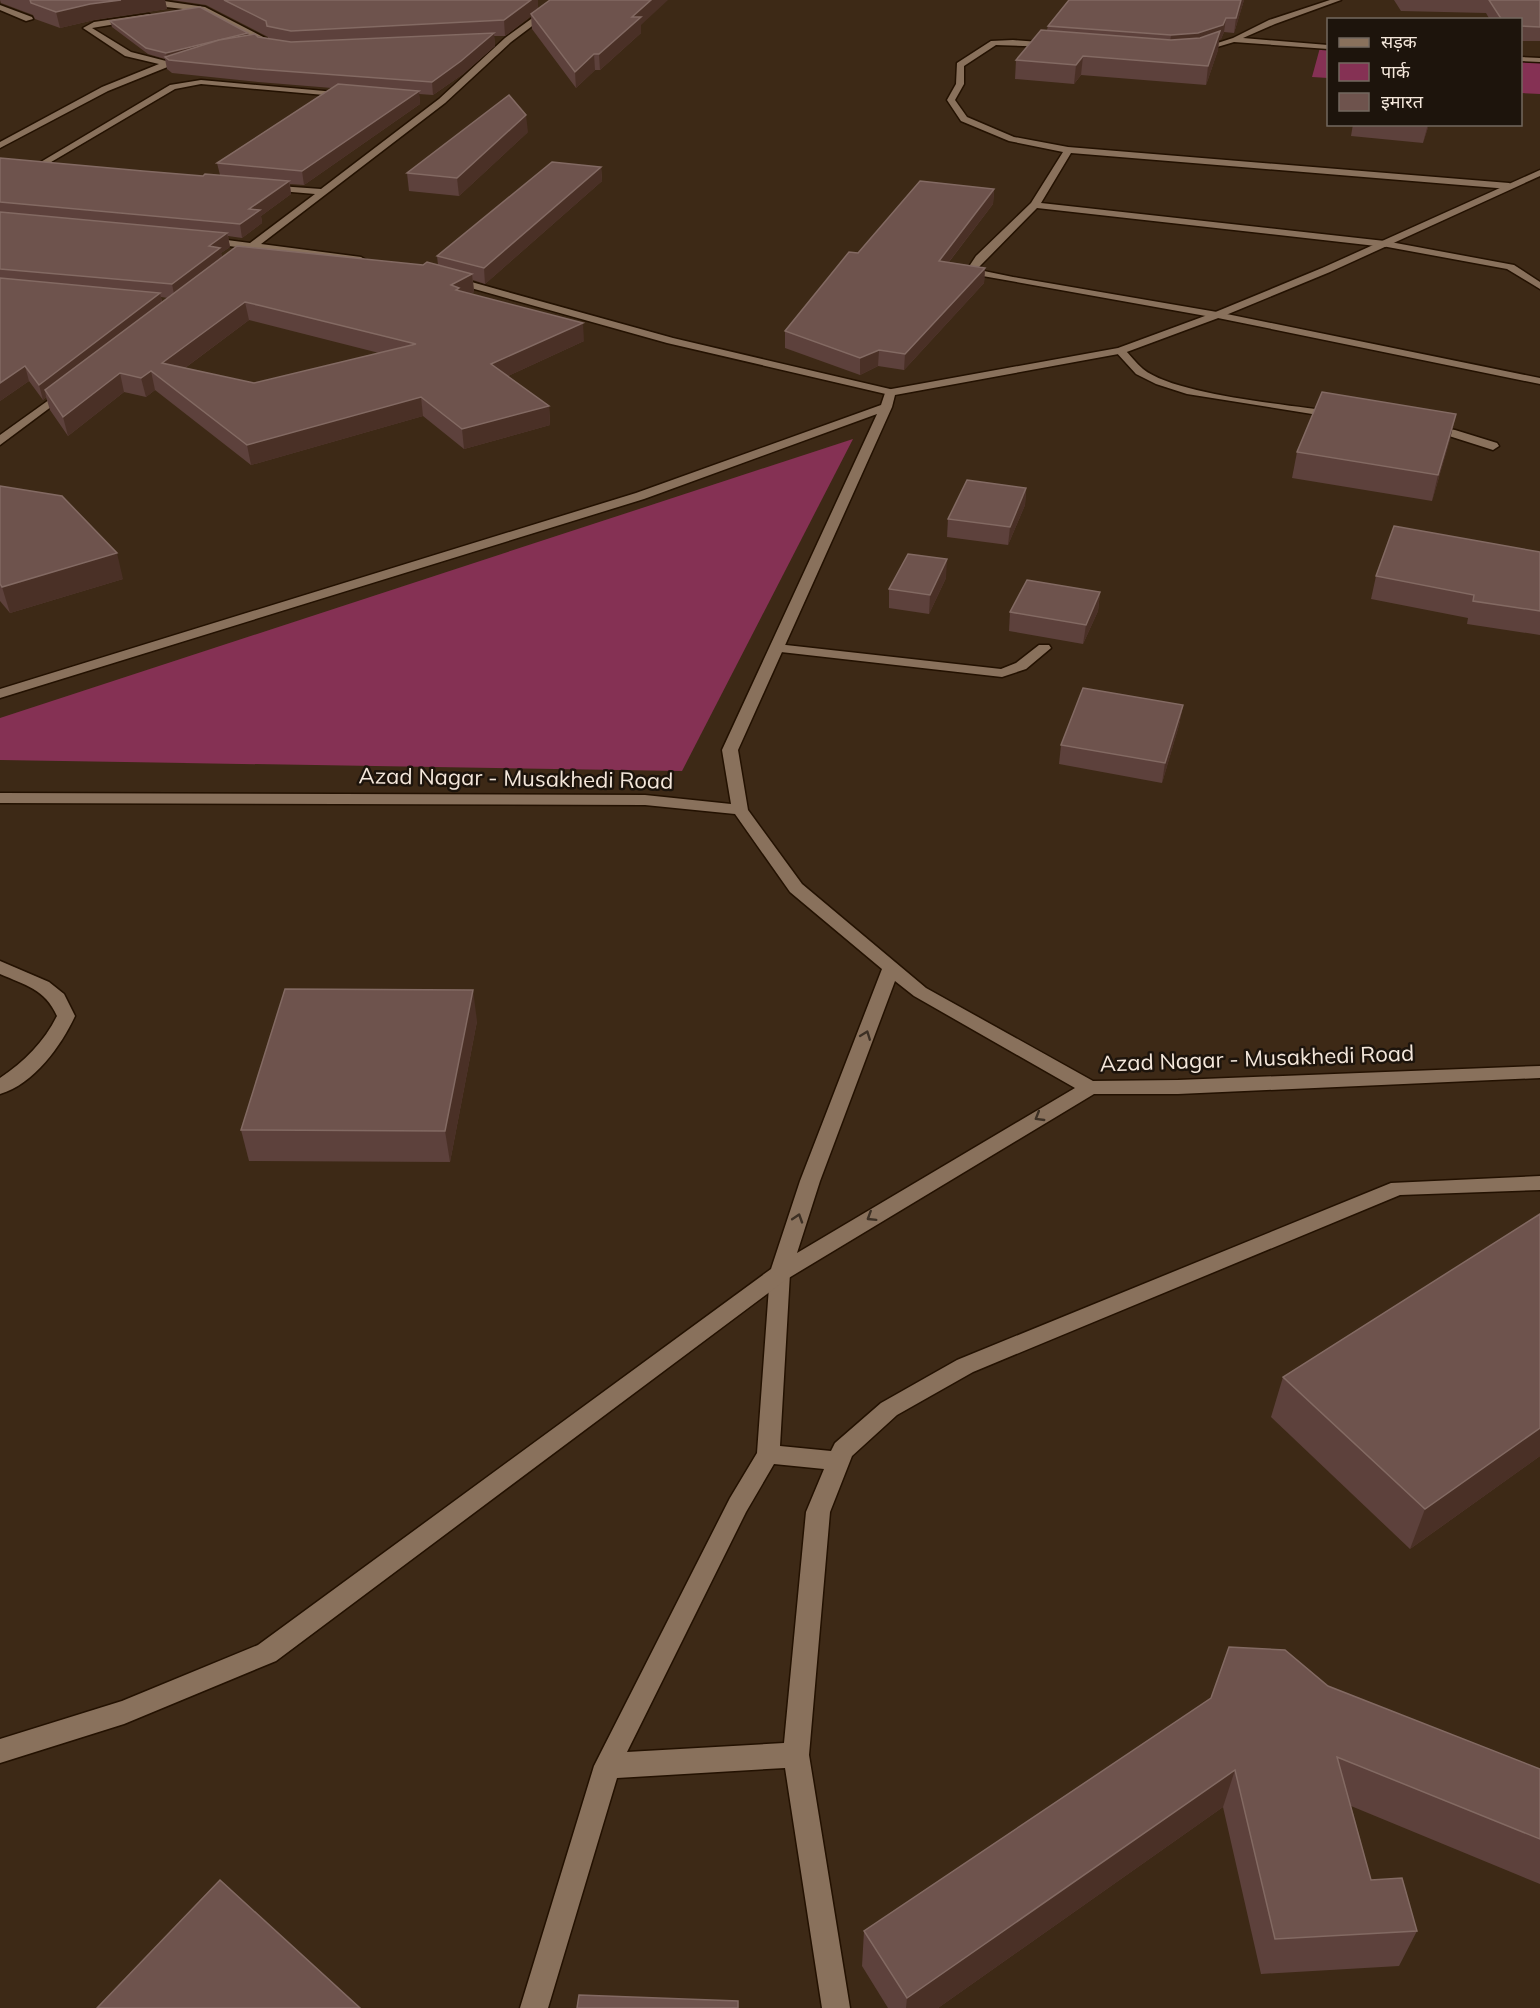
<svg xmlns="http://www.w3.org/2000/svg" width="1540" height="2008" viewBox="0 0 1540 2008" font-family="Mulish,'Noto Sans Devanagari',sans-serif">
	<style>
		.green { fill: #853154 }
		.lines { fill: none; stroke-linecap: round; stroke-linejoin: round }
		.lane-casing { stroke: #231101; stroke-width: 3 }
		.street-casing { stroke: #231101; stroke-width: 3 }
		.secondary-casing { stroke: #231101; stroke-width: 3 }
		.lane { fill: #89715c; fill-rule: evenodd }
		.street { fill: #89715c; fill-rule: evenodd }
		.secondary { fill: #89715c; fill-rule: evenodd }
		.wall { fill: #5d413c; fill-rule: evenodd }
		.shaded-wall { fill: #4a3026 }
		.building { fill: #6e534d; stroke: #836a63; stroke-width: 1.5; fill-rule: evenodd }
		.oneway { stroke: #3d3024 }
		.labels { text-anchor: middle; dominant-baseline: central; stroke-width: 5; stroke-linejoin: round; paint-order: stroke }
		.street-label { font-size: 22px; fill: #f4e7db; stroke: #1d140c }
	</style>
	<rect width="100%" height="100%" fill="#3d2916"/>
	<!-- green -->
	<g class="green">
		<polygon points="1321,44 1328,45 1328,78 1312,77"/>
		<polygon points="1520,59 1540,60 1540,94 1521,93"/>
		<polygon points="853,439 682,771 0,760 0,718"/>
	</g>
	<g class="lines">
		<defs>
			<g id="lane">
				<polygon points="1385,241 1514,265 1540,282 1540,289 1507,269 1382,246 1382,242"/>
				<polygon points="1217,312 1540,378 1540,384 1213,317 1213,313"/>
				<path d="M 1120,348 L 1124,349 C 1130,355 1136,363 1143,369 C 1175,395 1292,405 1337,412 L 1343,415 L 1337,418 L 1187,394 L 1156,384 L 1136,374 L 1115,351 Z"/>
				<polygon points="1427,425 1455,430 1497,443 1499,446 1493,450 1449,436 1423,431 1423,427"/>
				<polygon points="777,644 1001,669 1016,663 1039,645 1049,645 1051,648 1026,669 1002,677 772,651 770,648 772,645"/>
				<path d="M 1540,1176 L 1540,1190 L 1400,1195 L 973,1372 L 897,1415 L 852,1456 L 830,1512 L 809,1755 L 850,2008 L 822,2008 L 785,1768 L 617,1778 L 548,2008 L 520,2008 L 594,1766 L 730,1498 L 757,1453 L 770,1273 L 773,1267 L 780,1265 L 787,1267 L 790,1273 L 780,1446 L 831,1451 L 835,1443 L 881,1403 L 957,1360 L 1391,1183 ZM 774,1464 L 824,1469 L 806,1512 L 784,1743 L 627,1752 L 746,1512 Z"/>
			</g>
			<g id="street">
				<polygon points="157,0 205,7 267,39 267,44 273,48 269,50 260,47 260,42 200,11 166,7"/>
				<polygon points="1330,0 1341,0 1275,24 1243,38 1328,45 1328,49 1234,42 1197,53 1193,51 1233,38 1269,20"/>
				<polygon points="0,5 32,17 33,19 26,21 0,10"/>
				<polygon points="549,6 556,8 511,42 445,103 261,244 361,257 366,260 365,262 254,249 250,251 245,248 204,243 199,240 204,237 250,243 315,194 268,190 263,187 265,185 321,189 439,99 505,38"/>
				<polygon points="149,14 152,18 92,28 131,52 170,62 170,66 108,91 0,148 0,142 102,87 159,64 125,56 83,28 94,22"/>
				<polygon points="1013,40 1053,43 1057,45 1053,47 996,45 964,66 964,84 955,100 967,117 1014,137 1068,147 1509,183 1514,186 1509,189 1071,153 1041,203 1385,241 1390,244 1385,247 1037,208 979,267 984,271 1013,277 1217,312 1222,315 1217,318 977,275 968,268 976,256 1031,203 1063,152 1009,141 961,121 947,100 956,84 957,63 991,41"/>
				<polygon points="1520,57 1540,58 1540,62 1520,61"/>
				<polygon points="201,80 347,93 351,95 347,97 201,84 175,89 41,168 34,166 170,85"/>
				<polygon points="450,276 673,338 890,389 896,392 890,395 667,343 446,281 445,279"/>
				<polygon points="67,387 71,388 71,392 0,445 0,435"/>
				<path d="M 0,961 L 49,982 L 64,994 L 75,1016 C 61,1046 34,1084 0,1094 L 0,1078 C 24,1062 44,1042 57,1016 C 45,989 25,985 0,974 Z"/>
			</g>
			<path id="secondary" d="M 1540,170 L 1540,176 L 1330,272 L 1221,317 L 1124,353 L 895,395 L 892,407 L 738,750 L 748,810 L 802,884 L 926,988 L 1093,1081 L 1178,1080 L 1540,1066 L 1540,1078 L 1178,1094 L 1094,1094 L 787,1279 L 276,1661 L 124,1724 L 0,1763 L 0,1739 L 122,1701 L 258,1645 L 771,1269 L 800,1181 L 882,969 L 790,892 L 735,814 L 645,805 L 0,803 L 0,793 L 645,795 L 731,804 L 722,750 L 877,414 L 644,499 L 0,698 L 0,689 L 636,493 L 881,405 L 886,390 L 1118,348 L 1213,313 L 1322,268 ZM 895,981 L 914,996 L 1075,1088 L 797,1253 L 820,1181 Z"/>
		</defs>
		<!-- lane casing -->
		<use href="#lane" class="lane-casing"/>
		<!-- street casing -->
		<use href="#street" class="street-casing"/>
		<!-- secondary casing -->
		<use href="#secondary" class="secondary-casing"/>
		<!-- lane -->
		<use href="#lane" class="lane"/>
		<!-- street -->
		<use href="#street" class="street"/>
		<!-- secondary -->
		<use href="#secondary" class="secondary"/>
	</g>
	<!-- wall -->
	<g class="wall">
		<polygon points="0,0 165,0 167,9 94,20 60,28 35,19 33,15 1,3"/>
		<path d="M 172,0 L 538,0 L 538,9 L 641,25 L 641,33 L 600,70 L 595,70 L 576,88 L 532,29 L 531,16 L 505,36 L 494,36 L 495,46 L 463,74 L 433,95 L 419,94 L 420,104 L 304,185 L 290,184 L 291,194 L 261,216 L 262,223 L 242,238 L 228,236 L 230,247 L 221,253 L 222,257 L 423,265 L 438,265 L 437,256 L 601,167 L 602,181 L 485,284 L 473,280 L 474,292 L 470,294 L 584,341 L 508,376 L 549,406 L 550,425 L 464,449 L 423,416 L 251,465 L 155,390 L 146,397 L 124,392 L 68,436 L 50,410 L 46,397 L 43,400 L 29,381 L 0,401 L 0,158 L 143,171 L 203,176 L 220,175 L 217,163 L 332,88 L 258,82 L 172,73 L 167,69 L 165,59 L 148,54 L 112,27 L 110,21 L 248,33 L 249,35 L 268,38 L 268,37 L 206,5 ZM 161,297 L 168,298 L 162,302 ZM 249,320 L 379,353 L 254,383 L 185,368 Z"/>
		<polygon points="1244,0 1234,33 1224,32 1221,39 1219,40 1218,50 1206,85 1081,75 1074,84 1015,79 1016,60 1047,30 1048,26"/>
		<polygon points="1394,0 1540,0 1540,41 1521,41 1521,20 1490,20 1486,13 1401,11"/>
		<polygon points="1353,124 1429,124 1423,143 1351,136"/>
		<polygon points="528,132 459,196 409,191 407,173"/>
		<polygon points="994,189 993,204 949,262 985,268 984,283 904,370 878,366 860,375 785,348 785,331 858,253"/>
		<polygon points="1456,414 1450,439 1432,501 1292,478 1297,452"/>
		<polygon points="0,486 123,579 10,613 0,601"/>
		<polygon points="1026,488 1025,505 1008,545 947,537 948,519"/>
		<polygon points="1540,552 1540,635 1467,624 1468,618 1371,599 1376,576"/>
		<polygon points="946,578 929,614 889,608 889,589"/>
		<polygon points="1100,592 1098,611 1083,644 1009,631 1010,612"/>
		<polygon points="1183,705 1179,725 1162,783 1059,764 1061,745"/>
		<polygon points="477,1021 450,1162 249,1161 241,1130"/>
		<polygon points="1540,1214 1540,1456 1410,1549 1271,1417 1283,1377"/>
		<polygon points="1328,1686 1540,1769 1540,1884 1351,1806 1371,1880 1417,1931 1399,1966 1261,1974 1223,1807 938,2008 888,2008 862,1966 864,1931"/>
	</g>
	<!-- shaded-wall -->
	<g class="shaded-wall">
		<polygon points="121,0 165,0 167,9 94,20 60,28 56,12 90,4"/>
		<polygon points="531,0 538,0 538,11 531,14 531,16 505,36 504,20"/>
		<polygon points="651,0 668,0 641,25 641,33 600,70 599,54 632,17"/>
		<polygon points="1241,0 1244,0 1234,33 1236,18"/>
		<polygon points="1226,18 1224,32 1221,39 1219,40 1218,50 1206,85 1208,66 1169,50 1171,35"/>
		<polygon points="248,33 249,39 167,58 166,53"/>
		<polygon points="494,33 495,46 463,74 433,95 432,82"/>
		<polygon points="594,54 595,70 576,88 575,72"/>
		<polygon points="1083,56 1081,75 1074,84 1076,65"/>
		<polygon points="419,91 420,104 304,185 302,171"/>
		<polygon points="526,115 528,132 459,196 457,178"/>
		<polygon points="1428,124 1429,124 1423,143"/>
		<polygon points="601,167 602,181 485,284 484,268"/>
		<polygon points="289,181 291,194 261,216 262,223 242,238 240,224 249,209"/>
		<polygon points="994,189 993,204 938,276 939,261"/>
		<polygon points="227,233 230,247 221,253 223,262 175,299 172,284 209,246"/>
		<polygon points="985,268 984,283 904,370 905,354"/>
		<polygon points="472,274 474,292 460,299 451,285"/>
		<polygon points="160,293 163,308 45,390 46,397 43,400 39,385"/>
		<polygon points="245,302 249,320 166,382 162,363"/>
		<polygon points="583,323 584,341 493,383 491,364"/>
		<polygon points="879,350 878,366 860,375 860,358"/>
		<polygon points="25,366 29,381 0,401 0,383"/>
		<polygon points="151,371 155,390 146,397 141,378"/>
		<polygon points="120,373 124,392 68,436 63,417"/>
		<polygon points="421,397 423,416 251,465 247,445"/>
		<polygon points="549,406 550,425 464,449 462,429"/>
		<polygon points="1456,414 1450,439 1432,501 1438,475"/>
		<polygon points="1026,488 1025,505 1008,545 1010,527"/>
		<polygon points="117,553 123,579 10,613 2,587"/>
		<polygon points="947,559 946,578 929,614 930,595"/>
		<polygon points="1100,592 1098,611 1083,644 1086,625"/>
		<polygon points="1183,705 1179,725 1162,783 1165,763"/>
		<polygon points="473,990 477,1021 450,1162 445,1131"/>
		<polygon points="1540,1428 1540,1456 1410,1549 1425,1509"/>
		<polygon points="1235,1770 1223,1807 938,2008 906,2008 907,1998"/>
	</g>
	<!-- building -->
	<g class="building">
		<polygon points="30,0 121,0 90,4 56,12 31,3"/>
		<polygon points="224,0 531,0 504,20 291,31 267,26 266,21"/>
		<polygon points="550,0 651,0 632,17 641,17 599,54 594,54 575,72 531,14"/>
		<polygon points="1069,0 1241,0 1236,18 1226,18 1223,25 1198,33 1171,35 1048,26"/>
		<polygon points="1489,0 1540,0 1540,27 1521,26 1521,20 1502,20"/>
		<polygon points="200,7 248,33 166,53 146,48 110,21"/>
		<polygon points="1041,30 1171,40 1200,38 1220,31 1208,66 1083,56 1076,65 1016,60"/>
		<polygon points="494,33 461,61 432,82 256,69 169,60 165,57 219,40 255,34 258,37 291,42"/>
		<polygon points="338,84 419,91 302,171 217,163"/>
		<polygon points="509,95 526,115 457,178 407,173"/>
		<polygon points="0,158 143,171 203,176 205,174 289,181 249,209 260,210 240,224 0,202"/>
		<polygon points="552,162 601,167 484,268 437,256"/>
		<polygon points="920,181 994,189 939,261 985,268 905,354 879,350 860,358 785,331 849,252 858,253"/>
		<polygon points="0,212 227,233 209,246 220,248 172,284 0,269"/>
		<path d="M 237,246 L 423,265 L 427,262 L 472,274 L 451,285 L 459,288 L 456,290 L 583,323 L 491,364 L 549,406 L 462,429 L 421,397 L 247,445 L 151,371 L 141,378 L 120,373 L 63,417 L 45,390 ZM 245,302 L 262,306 L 416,344 L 254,383 L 162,363 Z"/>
		<polygon points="0,278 160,293 39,385 25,366 0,383"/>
		<polygon points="1322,392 1456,414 1438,475 1297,452"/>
		<polygon points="967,480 1026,488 1010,527 948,519"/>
		<polygon points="0,486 62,496 117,553 2,587 0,584"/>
		<polygon points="1394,526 1540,552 1540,611 1473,601 1474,595 1376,576"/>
		<polygon points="908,554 947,559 930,595 889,589"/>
		<polygon points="1027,580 1100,592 1086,625 1010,612"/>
		<polygon points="1083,688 1183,705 1165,763 1061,745"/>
		<polygon points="285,989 473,990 445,1131 241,1130"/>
		<polygon points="1540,1214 1540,1428 1425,1509 1283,1377"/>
		<polygon points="1229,1647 1285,1650 1328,1686 1540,1769 1540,1839 1337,1757 1371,1880 1402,1878 1417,1931 1275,1939 1235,1770 907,1998 864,1931 1211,1698"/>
		<polygon points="220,1880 360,2008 97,2008"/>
		<polygon points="579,1995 738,2001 738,2008 577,2008"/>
	</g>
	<!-- one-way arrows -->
	<defs><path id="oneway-chevron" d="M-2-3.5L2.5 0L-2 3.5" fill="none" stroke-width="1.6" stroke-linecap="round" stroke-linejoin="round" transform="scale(1.5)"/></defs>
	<g class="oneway">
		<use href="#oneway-chevron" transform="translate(866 1035) rotate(-69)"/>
		<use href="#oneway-chevron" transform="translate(1039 1117) rotate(149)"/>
		<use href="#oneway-chevron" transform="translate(871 1217) rotate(148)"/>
		<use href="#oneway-chevron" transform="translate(798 1218) rotate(-72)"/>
	</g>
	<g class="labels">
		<!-- street labels -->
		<g class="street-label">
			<text transform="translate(516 778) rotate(1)">Azad Nagar - Musakhedi Road</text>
			<text transform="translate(1257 1058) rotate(-2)">Azad Nagar - Musakhedi Road</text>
		</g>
	</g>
	<!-- legend -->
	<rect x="1327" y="18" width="195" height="108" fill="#1d140c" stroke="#73685f" stroke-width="1.5"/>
	<rect x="1339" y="38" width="30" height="9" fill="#89715c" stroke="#73685f" stroke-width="1.5"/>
	<text x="1381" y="48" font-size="18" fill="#f4e7db">सड़क</text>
	<rect x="1339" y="63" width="30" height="18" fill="#853154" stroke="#73685f" stroke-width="1.5"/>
	<text x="1381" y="78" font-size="18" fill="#f4e7db">पार्क</text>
	<rect x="1339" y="93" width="30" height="18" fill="#6e534d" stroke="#73685f" stroke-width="1.5"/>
	<text x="1381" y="108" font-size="18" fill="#f4e7db">इमारत</text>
</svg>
